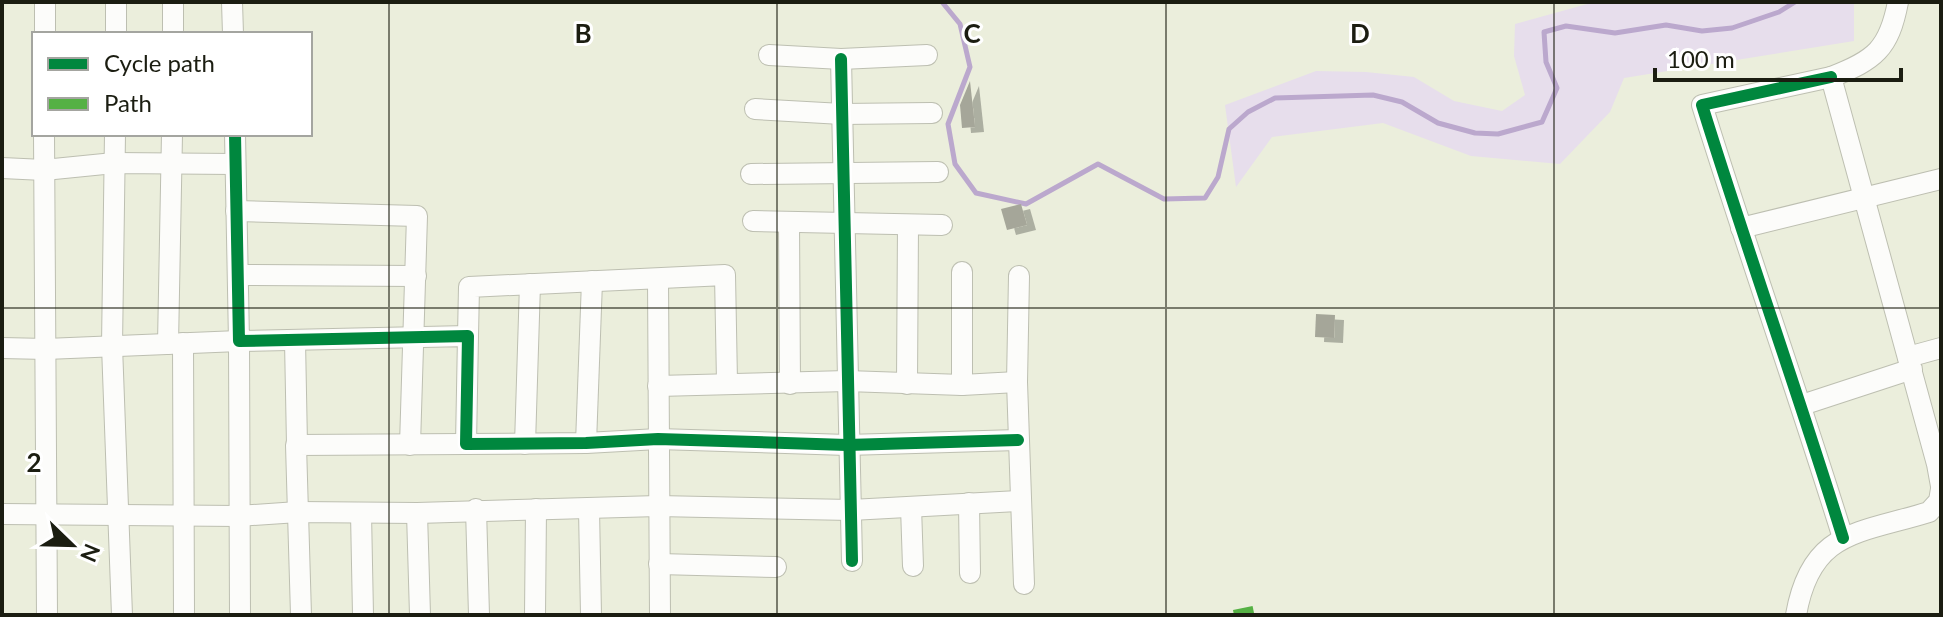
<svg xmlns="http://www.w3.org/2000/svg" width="1943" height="617" viewBox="0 0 1943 617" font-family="Lato,sans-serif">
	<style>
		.green { fill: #e7deec }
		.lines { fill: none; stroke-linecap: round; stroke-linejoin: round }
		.stream { stroke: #bba8cd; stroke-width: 5 }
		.building { fill: #a5a699; filter: url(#shadow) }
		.minor-casing { stroke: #bdbfb1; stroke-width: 22 }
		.minor { stroke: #fcfcfa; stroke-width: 20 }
		.quiet { stroke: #55b144; stroke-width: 10; stroke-dasharray: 20 10; stroke-linecap: butt }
		.cycleway-casing { stroke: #fff; stroke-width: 17 }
		.cycleway { stroke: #00873e; stroke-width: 12 }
		.grid { fill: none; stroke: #1b1d11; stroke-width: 2; stroke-opacity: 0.55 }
		.grid-label { font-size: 26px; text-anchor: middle; font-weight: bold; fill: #1b1d11; stroke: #fff; stroke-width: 6; stroke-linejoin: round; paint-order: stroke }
	</style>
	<defs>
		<filter id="shadow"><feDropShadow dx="9" dy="5" stdDeviation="0" flood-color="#0004"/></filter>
	</defs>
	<rect width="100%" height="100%" fill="#ebeedc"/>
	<!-- green -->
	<polygon class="green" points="1854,2 1854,41 1624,78 1610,112 1560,164 1471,156 1383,123 1272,137 1236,187 1225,105 1316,71 1366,72 1414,77 1454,101 1502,111 1525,95 1514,56 1515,24 1591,3"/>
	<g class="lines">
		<!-- stream -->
		<polyline class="stream" points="942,2 960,24 970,67 948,124 955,164 976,193 1026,204 1098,164 1164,199 1205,198 1218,177 1229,129 1248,112 1275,98 1373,95 1402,102 1438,123 1475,133 1498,134 1542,122 1557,88 1546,62 1544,32 1566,26 1615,33 1666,25 1702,31 1732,28 1779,12 1795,2"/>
	</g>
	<!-- building -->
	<g class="building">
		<polygon points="970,81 975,127 962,128 960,105"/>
		<polygon points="1021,204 1027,225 1007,230 1001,209"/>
		<polygon points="1316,314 1335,315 1334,338 1315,337"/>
	</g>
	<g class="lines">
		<defs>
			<g id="minor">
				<polyline points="232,2 233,34"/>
				<path d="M 1898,2 C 1889,49 1875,60 1831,77 L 1937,464 L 1941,486"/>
				<polyline points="45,34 45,2"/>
				<polyline points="116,34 116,2"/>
				<polyline points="173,34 173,2"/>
				<polyline points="769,55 841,59 927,55"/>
				<polyline points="841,59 852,561"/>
				<path d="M 1831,77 L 1702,105 C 1747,250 1798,393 1843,538"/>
				<polyline points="755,109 842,114 932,113"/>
				<polyline points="44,134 47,615"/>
				<polyline points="115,134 112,346 122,615"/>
				<polyline points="235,134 239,341 468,336 466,444 586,443 658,439 847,445 1018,440"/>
				<polyline points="2,168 44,170 114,163 235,164"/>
				<polyline points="751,174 938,172"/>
				<polyline points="236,211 417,216 410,445"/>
				<polyline points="753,221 942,225"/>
				<polyline points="789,222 790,384"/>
				<polyline points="1741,228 1941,179"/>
				<polyline points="239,275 416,276"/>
				<polyline points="1019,276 1017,382 1024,584"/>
				<polyline points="658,279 660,615"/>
				<polyline points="468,336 469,287 725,275 727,382"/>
				<polyline points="295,341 297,445"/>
				<polyline points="183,343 184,615"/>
				<polyline points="168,344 172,134"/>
				<polyline points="2,348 46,349 239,341 240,615"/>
				<polyline points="1908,357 1941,348"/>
				<polyline points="907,384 908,225"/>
				<polyline points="962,385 962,272"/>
				<polyline points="658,386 847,381 962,385 1017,382"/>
				<polyline points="1802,405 1912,369"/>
				<polyline points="586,443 592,281"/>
				<polyline points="525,444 530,284"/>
				<polyline points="969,503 970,573"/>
				<polyline points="911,507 913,566"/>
				<polyline points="476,509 479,615"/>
				<polyline points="589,509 591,615"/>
				<polyline points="361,513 363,615"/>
				<polyline points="417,513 420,615"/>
				<polyline points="2,514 238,516 298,512 417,513 658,506 851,510 1019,501"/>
				<polyline points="659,564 776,567"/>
				<polyline points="301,615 296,445 466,444"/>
				<polyline points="535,615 536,509"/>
				<path d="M 1796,615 C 1811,530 1858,534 1929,512 L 1939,501 L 1941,489"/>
			</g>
		</defs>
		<!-- minor casing -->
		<use href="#minor" class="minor-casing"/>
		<!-- minor -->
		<use href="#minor" class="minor"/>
		<!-- quiet -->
		<polyline class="quiet" points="1234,615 1258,610"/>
		<defs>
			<g id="cycleway">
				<polyline points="841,59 852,561"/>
				<path d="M 1831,77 L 1702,105 C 1747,250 1798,393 1843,538"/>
				<polyline points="235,134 239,341 468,336 466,444 586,443 658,439 847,445 1018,440"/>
			</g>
		</defs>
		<!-- cycleway casing -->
		<use href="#cycleway" class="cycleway-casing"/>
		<!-- cycleway -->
		<use href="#cycleway" class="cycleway"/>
	</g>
	<!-- grid -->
	<path class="grid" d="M 389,2 L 389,615M 777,2 L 777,615M 1166,2 L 1166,615M 1554,2 L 1554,615M 2,308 L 1941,308"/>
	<g class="grid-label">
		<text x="583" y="43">B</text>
		<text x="972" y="43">C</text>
		<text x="1360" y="43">D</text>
		<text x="34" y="472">2</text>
	</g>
	<!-- border -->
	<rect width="1943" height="617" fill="none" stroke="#1b1d11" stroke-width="8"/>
	<!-- legend -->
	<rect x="32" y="32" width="280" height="104" fill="#ffffff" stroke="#a4a5a0" stroke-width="2"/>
	<rect x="48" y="58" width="40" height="12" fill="#00873e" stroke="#a4a5a0" stroke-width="2"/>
	<text x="104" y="72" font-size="24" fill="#1b1d11">Cycle path</text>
	<rect x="48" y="98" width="40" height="12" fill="#55b144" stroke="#a4a5a0" stroke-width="2"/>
	<text x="104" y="112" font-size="24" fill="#1b1d11">Path</text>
	<!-- north arrow -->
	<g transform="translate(72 545) rotate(113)" stroke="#ffffff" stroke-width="6" paint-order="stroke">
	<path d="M0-6L14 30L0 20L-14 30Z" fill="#1b1d11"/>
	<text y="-12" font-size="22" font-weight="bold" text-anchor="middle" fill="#1b1d11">N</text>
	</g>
	<!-- scale -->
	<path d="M1655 68v12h246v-12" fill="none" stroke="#1b1d11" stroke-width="4"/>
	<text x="1667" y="68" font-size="24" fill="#1b1d11" stroke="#ffffff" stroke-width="6" paint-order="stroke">100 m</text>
</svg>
